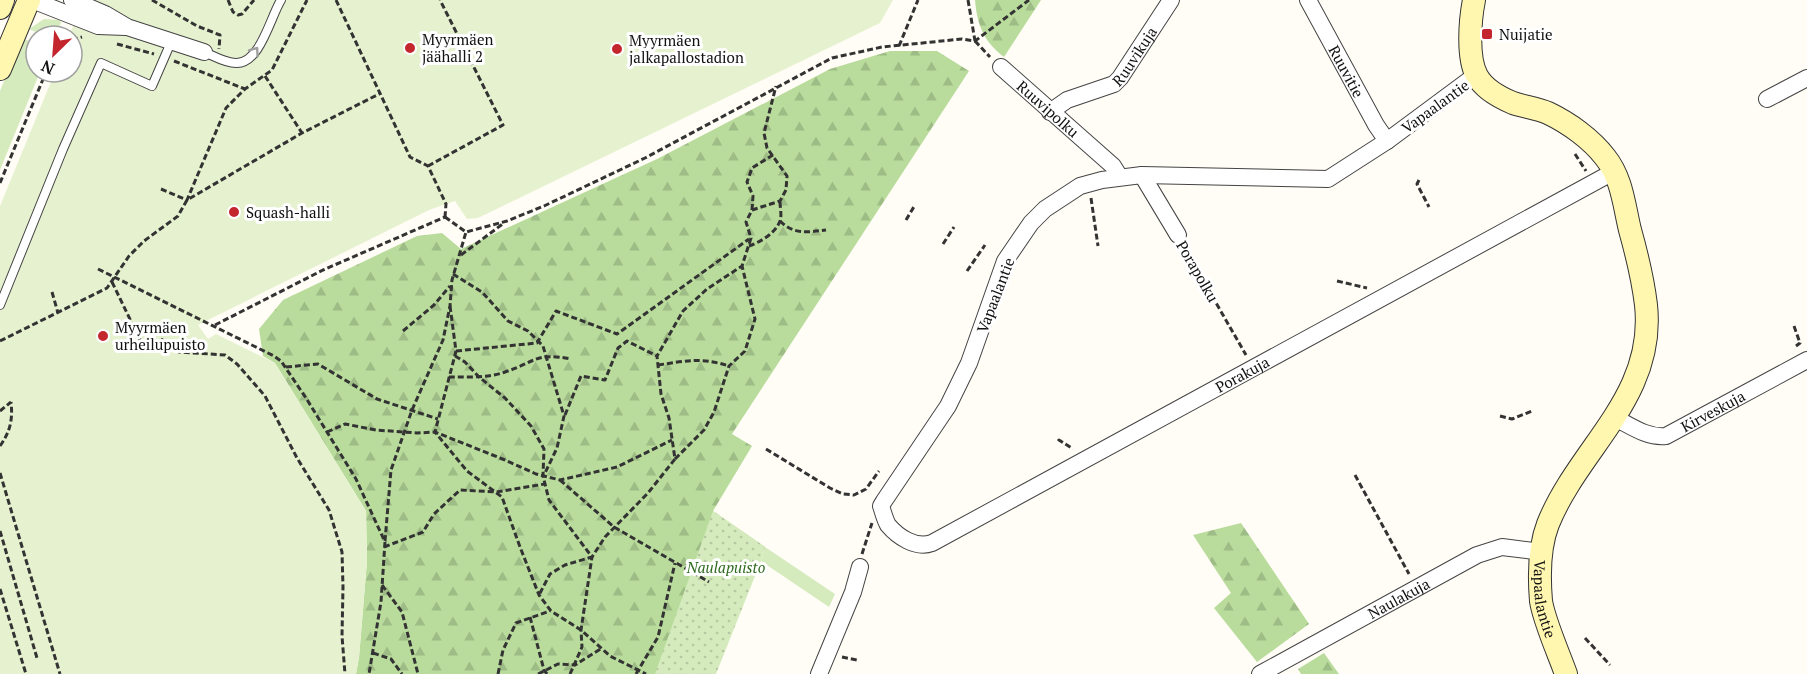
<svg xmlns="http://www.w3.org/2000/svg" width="1807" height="674" viewBox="0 0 1807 674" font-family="'PT Serif',serif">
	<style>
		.grass { fill: #d5ebbd }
		.forest { fill: url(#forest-firs) }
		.park { fill: url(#park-dots) }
		.pitch { fill: #e6f2cf }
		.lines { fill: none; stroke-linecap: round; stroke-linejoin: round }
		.lane-casing { stroke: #444; stroke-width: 10 }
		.street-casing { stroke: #444; stroke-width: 18 }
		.secondary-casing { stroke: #333; stroke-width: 24 }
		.path { stroke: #333; stroke-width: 3; stroke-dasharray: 6 3; stroke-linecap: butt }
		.lane { stroke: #fff; stroke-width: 8 }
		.street { stroke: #fff; stroke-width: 16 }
		.secondary { stroke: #fff6b0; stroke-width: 22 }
		.oneway { stroke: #a0a0a0 }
		.poi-dot { fill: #c4262e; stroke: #fff; stroke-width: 2 }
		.labels { text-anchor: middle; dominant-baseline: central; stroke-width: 6; stroke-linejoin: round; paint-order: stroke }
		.poi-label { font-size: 15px; fill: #111; stroke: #fff; text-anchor: start }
		.street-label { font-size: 15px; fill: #111; stroke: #fff }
		.park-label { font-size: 15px; font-style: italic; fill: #2f6b1f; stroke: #fff }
	</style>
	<defs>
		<pattern id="forest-firs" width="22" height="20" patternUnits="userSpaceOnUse" patternTransform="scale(1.5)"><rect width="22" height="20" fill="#b9dc9c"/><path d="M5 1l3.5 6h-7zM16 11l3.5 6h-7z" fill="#9ebc85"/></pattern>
		<pattern id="park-dots" width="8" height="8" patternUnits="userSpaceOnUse" patternTransform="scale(1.5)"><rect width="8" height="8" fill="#d5ebbd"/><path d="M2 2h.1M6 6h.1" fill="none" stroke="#b6c8a1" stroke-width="1.8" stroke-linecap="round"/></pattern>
	</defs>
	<rect width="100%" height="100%" fill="#fffdf5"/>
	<!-- grass -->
	<g class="grass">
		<polygon points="44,19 59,20 61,23 54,36 45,36 29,29"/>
		<polygon points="23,39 36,43 36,72 40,72 0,170 0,91 20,41"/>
		<polygon points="765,547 835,594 829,607 761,561"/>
	</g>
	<!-- forest -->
	<g class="forest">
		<path d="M 975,0 L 1041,0 L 1004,57 C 984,42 977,25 975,0 Z"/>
		<polygon points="890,51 937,51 969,71 732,434 752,446 713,511 765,547 751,562 705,674 356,674 359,657 367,561 366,511 275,363 263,356 259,329 283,300 417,236 442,233 461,249 657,159 830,69"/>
		<polygon points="1241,523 1309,624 1257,662 1214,608 1231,593 1193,535"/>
		<polygon points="1324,653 1339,674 1301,674 1298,669"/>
	</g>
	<!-- park -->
	<polygon class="park" points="713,511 765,547 761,561 716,674 655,674"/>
	<!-- pitch -->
	<polygon class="pitch" points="84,0 893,0 880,23 478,218 467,219 455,201 429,210 198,325 208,339 216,334 275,363 366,511 367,561 359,658 356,674 0,674 0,206 55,72 72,72 72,36 69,36"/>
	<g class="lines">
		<defs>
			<g id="lane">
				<path d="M 204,52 C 214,56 225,63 236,63 C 260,64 270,18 281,0"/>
				<polyline points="0,305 63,149 101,63 152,86 172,40"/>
			</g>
			<g id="street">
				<polyline points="32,0 98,26 126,27"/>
				<polyline points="72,0 105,14 127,27 204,52"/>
				<path id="s1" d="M 1308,0 L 1376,125 L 1387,141"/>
				<path id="s2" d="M 1001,67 L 1113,166 L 1120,177"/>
				<path id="s3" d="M 1476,75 L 1387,141 L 1328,179 L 1142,175 L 1102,180 L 1080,186 L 1045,209 L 1031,223 L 1005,261 L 969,363 L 948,406 L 884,501 L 881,506 C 883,512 885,520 888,525 C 898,537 916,549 932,543 L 1615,171"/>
				<polyline points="1767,99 1807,78"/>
				<path id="s4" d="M 1050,112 L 1067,100 L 1114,84 L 1120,78 L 1171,0"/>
				<polyline points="1142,175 1178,235"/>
				<path id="s5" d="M 1615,418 C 1631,426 1647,438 1666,436 L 1807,360"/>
				<polyline points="819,674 853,592 860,567"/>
				<path id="s6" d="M 1260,674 L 1477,555 L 1502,547 L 1542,552"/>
			</g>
			<g id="secondary">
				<path id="s7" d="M 1474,0 C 1470,20 1467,58 1477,76 C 1484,89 1501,98 1513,103 C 1525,107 1537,108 1548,113 C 1569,123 1591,139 1605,157 C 1622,178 1624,205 1630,230 C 1637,255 1643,280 1646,305 C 1656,397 1579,447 1548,524 C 1539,547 1539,577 1541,601 C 1544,621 1559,654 1566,674"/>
				<polyline points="0,8 3,0"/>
				<polyline points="0,69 29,0"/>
			</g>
		</defs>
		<!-- lane casing -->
		<use href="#lane" class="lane-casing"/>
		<!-- street casing -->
		<use href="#street" class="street-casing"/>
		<!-- secondary casing -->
		<use href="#secondary" class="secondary-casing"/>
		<!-- path -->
		<g class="path">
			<polyline points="152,0 197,26 220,35 219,49"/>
			<polyline points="228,0 233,12 238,15 242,14 254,0"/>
			<polyline points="336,0 410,157 428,166 446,204 445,217"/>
			<polyline points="968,0 975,41"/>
			<polyline points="72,40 82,37"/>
			<polyline points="975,41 990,57"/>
			<polyline points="117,44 154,54"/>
			<polyline points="899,46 918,0"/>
			<polyline points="174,61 245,89"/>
			<polyline points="265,76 302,133"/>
			<polyline points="1575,154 1586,171"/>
			<polyline points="428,166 503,125 440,0"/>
			<polyline points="1419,180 1417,184 1429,207"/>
			<polyline points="0,183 46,72"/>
			<polyline points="161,189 187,200 226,108 245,89 272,70 307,0"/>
			<polyline points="1091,198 1098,246"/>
			<polyline points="752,210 753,196 747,182 752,168 773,155"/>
			<polyline points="445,217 466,232 507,221 544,206 645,158 832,58 882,47 962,39 975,41 1029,0"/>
			<polyline points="906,220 915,205"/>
			<path d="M 780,221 C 794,235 808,232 826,230"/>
			<polyline points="943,244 954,227"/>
			<path d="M 749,246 C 760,242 775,234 780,221 C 782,216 780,207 780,201"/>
			<polyline points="1185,249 1246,355"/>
			<polyline points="461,255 504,223"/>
			<polyline points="98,269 274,356 281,361 306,398 356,479 385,542 381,602 369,674"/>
			<polyline points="967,271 985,245"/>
			<polyline points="453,274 482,292 508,321 528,331 543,346 564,416 557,448 545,473"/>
			<polyline points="1337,281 1367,288"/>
			<polyline points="112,282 142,344"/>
			<polyline points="52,292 58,313"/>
			<polyline points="450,306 456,351 435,432 467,471 502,497 520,547 539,595 551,611 581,630 610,656 646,674"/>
			<polyline points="215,325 323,270 445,217"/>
			<polyline points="1794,326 1800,343 1796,346"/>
			<polyline points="403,331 434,305 450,286"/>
			<polyline points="161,339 179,352 225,355 237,364 265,396 297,458 329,510 342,552 343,587 342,636 345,674"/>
			<polyline points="0,341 107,288 129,256 144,241 178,216 187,200 302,133 381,93"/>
			<polyline points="456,351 537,343 556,311 617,334 749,239"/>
			<polyline points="455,356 465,362 479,377 505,398 531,426 544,449 543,476 549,500 592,557 565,565 550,574 539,595"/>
			<path d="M 658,365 C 686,361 701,357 729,366"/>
			<polyline points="286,367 318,364 377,399 438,419"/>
			<path d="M 449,377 C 467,377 488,378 505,372 C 536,362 535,352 571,359"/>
			<polyline points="0,411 11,402"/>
			<polyline points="565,415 581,376 605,380 618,348 627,341 657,356"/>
			<polyline points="1500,416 1512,419 1532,411"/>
			<polyline points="327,432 345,424 376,430 417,433 435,432 505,460 536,474 560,480 617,467 672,440"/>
			<polyline points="1058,441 1059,440 1073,449"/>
			<path d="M 0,446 C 10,432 13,420 11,402"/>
			<polyline points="766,449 830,488 843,494 854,495 866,489 879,471"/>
			<polyline points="675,459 704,430 714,412 729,366 745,351 755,319 742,266"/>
			<polyline points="0,473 60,674"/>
			<polyline points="1355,475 1409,574"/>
			<polyline points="560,480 614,527 709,582"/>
			<polyline points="0,531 37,658"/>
			<polyline points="385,541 391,470 412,410 443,340 450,306 452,280 466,232"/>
			<polyline points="384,547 423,532 434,514 460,490 496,492 545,484"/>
			<polyline points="862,554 872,523"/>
			<polyline points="382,585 402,612 418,674"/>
			<polyline points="0,589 26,674"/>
			<polyline points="530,617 544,670 547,674"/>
			<polyline points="1585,638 1610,665"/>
			<polyline points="373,653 391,659 402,674"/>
			<polyline points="842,657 857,660"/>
			<polyline points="498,674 503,650 516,623 550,611"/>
			<polyline points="538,674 558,664 575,665 602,648"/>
			<polyline points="570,674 582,647 581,630 592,557 605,537 648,493 675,459 669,418 661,394 657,356 683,311 707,289 742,266 751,238 746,222 752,210 780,201 786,190 787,176 767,148 764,133 776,86"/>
			<polyline points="636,674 658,637 675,563"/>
		</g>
		<!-- lane -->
		<use href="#lane" class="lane"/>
		<!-- street -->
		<use href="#street" class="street"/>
		<!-- secondary -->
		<use href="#secondary" class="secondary"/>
	</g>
	<!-- one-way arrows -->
	<defs><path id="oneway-chevron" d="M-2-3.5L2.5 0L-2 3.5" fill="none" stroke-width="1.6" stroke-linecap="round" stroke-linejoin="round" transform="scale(1.5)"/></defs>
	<use class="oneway" href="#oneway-chevron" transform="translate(255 51) rotate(-55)"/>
	<!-- markers -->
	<g class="poi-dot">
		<rect x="1481" y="28" width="12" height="12" rx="3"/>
		<circle cx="410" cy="48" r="6"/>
		<circle cx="617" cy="49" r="6"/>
		<circle cx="234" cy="212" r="6"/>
		<circle cx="103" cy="336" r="6"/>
	</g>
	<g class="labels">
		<!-- poi labels -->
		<g class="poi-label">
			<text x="1499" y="34">Nuijatie</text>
			<text x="422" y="39">Myyrmäen<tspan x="422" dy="17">jäähalli 2</tspan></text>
			<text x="629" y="40">Myyrmäen<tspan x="629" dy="17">jalkapallostadion</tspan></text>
			<text x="246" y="212">Squash-halli</text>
			<text x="115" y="327">Myyrmäen<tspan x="115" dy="17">urheilupuisto</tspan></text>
		</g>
		<!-- street labels -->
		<g class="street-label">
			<text stroke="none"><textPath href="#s4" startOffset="105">Ruuvikuja</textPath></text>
			<text stroke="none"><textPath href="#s1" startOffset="81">Ruuvitie</textPath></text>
			<text transform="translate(1435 106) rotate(-36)">Vapaalantie</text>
			<text stroke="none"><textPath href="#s2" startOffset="63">Ruuvipolku</textPath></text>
			<text transform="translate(1198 271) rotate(60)">Porapolku</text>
			<text transform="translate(995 295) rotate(-69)">Vapaalantie</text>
			<text stroke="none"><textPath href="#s3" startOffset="1238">Porakuja</textPath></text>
			<text stroke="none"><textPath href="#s5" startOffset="108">Kirveskuja</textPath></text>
			<text stroke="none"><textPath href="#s7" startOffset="708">Vapaalantie</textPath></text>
			<text stroke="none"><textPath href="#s6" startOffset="158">Naulakuja</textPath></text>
		</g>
		<!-- park labels -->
		<g class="park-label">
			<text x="726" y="567">Naulapuisto</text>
		</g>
	</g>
	<!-- north arrow -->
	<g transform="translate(54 54) rotate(205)"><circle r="28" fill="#ffffff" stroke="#a0a0a0" stroke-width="1.5"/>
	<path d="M0-4.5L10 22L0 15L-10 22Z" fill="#c4262e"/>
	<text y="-9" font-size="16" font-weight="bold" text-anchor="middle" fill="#111111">N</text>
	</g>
</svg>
